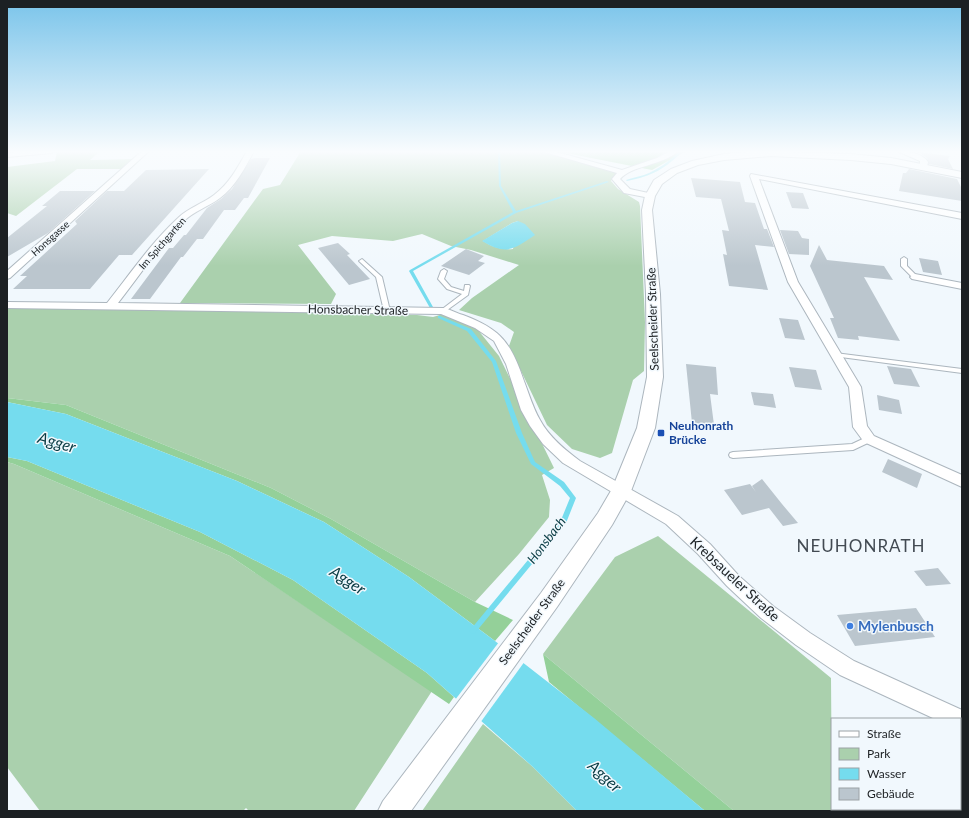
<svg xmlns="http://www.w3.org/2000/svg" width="969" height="818" font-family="Lato,sans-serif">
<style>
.green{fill:#aad0ad;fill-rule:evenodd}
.forest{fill:#94d099}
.water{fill:#75dcee}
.pier{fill:#f1f8fd}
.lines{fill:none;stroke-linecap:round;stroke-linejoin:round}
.stream{fill:#75dcee;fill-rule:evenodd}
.building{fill:#bbc6ce}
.service-casing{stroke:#acb6be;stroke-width:2}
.minor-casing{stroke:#acb6be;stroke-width:2}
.tertiary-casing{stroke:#acb6be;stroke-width:2}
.service{fill:#fff;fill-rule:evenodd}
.minor{fill:#fff;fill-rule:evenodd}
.tertiary{fill:#fff;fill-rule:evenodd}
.transit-dot{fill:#1a4fb4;stroke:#f1f8fd;stroke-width:1.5}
.shop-dot{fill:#3f7fe0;stroke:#f1f8fd;stroke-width:1.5}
.labels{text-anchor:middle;stroke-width:3;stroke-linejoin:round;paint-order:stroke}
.far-street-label{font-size:10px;fill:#1c2023;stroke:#f1f8fd}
.street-label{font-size:12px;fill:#1c2023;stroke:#f1f8fd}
.transit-label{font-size:12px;font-weight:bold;fill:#164399;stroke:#f1f8fd;text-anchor:start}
.water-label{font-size:13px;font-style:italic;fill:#083b43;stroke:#f1f8fd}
.near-street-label{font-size:14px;fill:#1c2023;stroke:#f1f8fd}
.near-shop-label{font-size:14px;font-weight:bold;fill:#366cbe;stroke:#f1f8fd;text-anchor:start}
.near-water-label{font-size:16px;font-style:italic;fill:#083b43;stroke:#f1f8fd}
.near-quarter-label{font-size:17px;letter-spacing:1px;fill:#424a52;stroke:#f1f8fd}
</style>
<rect width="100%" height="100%" fill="#f1f8fd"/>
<path class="green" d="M 62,151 L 100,151 L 90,160 L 91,160 L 134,159 L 122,169 L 77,169 L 16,216 L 7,213 L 7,167 L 55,161 L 57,152 Z
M 301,151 L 540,151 L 617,172 L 611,181 L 618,189 L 639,202 L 640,206 L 645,322 L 644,371 L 633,380 L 612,453 L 600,458 L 572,449 L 547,425 L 509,346 L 514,332 L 501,323 L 459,310 L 472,298 L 519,265 L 471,250 L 451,246 L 422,234 L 393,241 L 332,236 L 298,245 L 336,294 L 331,304 L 180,303 L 263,189 L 280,185 ZM 518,221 L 513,249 C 502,250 492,247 483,241 L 512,223 Z
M 7,307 L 417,315 L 433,317 L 443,314 L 478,330 L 499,356 L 554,468 L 542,475 L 550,500 L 549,517 L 519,554 L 475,602 L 331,519 L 271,488 L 66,405 L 7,398 Z
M 7,462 L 14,464 L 230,556 L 432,691 L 354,811 L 249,811 L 246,808 L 243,811 L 40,811 L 7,767 Z
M 658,536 L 831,678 L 832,809 L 834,809 L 834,811 L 734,811 L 543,654 L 615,557 Z
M 483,724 L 533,767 L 577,811 L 422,811 Z"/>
<path class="forest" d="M 556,151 L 686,151 L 652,170 Z
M 7,398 L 66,405 L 271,488 L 331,519 L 475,602 L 513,620 L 495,641 L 409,577 L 324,522 L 237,481 L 66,414 L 7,402 Z
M 7,457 L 27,461 L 200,532 L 293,580 L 427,673 L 454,697 L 449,704 L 230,556 L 14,464 L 7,462 Z
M 543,654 L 734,811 L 705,811 L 549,682 Z"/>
<path class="water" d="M 518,221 L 525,224 L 535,235 C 514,249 507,256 482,241 L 512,223 Z
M 7,402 L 66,414 L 237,481 L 324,522 L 409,577 L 495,641 L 594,718 L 705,811 L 577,811 L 533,767 L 427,673 L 293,580 L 200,532 L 27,461 L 7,457 Z"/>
<path class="pier" d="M 499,642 L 525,661 L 480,723 L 455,700 Z"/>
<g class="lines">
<path class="stream" d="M 498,151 L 500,151 L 501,186 L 516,211 L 607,181 L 609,182 L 516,213 L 413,271 L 433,307 L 432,308 L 430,308 L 409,271 L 410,270 L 513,212 L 499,186 Z
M 680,151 L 683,151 C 665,169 652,176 627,181 L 626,180 C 631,178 638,177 644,175 C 658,170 669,161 680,151 Z
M 438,316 L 440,316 L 471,329 L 496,361 L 522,433 L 535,462 L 564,482 L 576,498 L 566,523 L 475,633 L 473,634 L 471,633 L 469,631 L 471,629 L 561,520 L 570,498 L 560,486 L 531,464 L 516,433 L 492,362 L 467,331 L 438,318 Z"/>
</g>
<path class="building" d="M 918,152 L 950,156 L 948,159 L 953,169 L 929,164 L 927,158 Z
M 255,158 L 270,158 L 248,198 L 244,198 L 235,210 L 224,210 L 203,239 L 197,239 L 183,257 L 181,257 L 150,299 L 131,299 L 169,248 L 173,248 L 184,235 L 186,235 L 207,208 L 221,199 L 232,189 L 251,159 Z
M 209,169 L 132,255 L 119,255 L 90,289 L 13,289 L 27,276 L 20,276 L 77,224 L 75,221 L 107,191 L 124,191 L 146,170 Z
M 909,169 L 957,179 L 962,189 L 962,201 L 899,191 L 903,173 L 906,173 Z
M 691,178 L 740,182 L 745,202 L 755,203 L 764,229 L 767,229 L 774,247 L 755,245 L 768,290 L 729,286 L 723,254 L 727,255 L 722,230 L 729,231 L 721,199 L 696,197 Z
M 60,191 L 95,191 L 48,233 L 7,257 L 7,238 L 47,206 L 42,206 Z
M 786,192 L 803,193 L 809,209 L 792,208 Z
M 780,230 L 798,231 L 802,238 L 809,239 L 809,255 L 789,254 Z
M 338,243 L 350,254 L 347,255 L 370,279 L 349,285 L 318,248 Z
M 819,245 L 827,260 L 884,266 L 893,280 L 864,277 L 900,341 L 858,336 L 859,340 L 838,338 L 830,318 L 834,318 L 810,266 Z
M 466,249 L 484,256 L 478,261 L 485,263 L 469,275 L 441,266 Z
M 919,258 L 938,261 L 942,275 L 923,272 Z
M 779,318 L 798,320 L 805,340 L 785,338 Z
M 686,364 L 716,367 L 718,395 L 710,394 L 714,425 L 692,423 Z
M 887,366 L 911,369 L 920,387 L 894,384 Z
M 789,367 L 816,370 L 822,390 L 795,387 Z
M 751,392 L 773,394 L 776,408 L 754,405 Z
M 877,395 L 899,400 L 902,414 L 879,410 Z
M 888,459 L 922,474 L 917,488 L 882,472 Z
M 762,479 L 782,504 L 798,523 L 783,526 L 769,508 L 742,515 L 724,490 L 750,484 L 756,492 L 752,486 Z
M 938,568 L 951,584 L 926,586 L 914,571 Z
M 916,608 L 935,637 L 855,646 L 837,615 Z"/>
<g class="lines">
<defs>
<path id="service" d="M 904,257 L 907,259 L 907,266 L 917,276 L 917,278 L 913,278 L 901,266 L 901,259 Z
M 362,259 L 382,277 L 390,311 L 389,312 L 387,313 L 384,311 L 376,277 L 360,262 L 359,261 Z
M 444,269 L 447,271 L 444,279 L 451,287 L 464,291 L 465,285 L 469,285 L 470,286 L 468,295 L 443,313 L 440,311 L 441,310 L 462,294 L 447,289 L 439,280 L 438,279 L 441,271 Z
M 835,353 L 962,369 L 962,373 L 833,356 L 832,355 Z
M 869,436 L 872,437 L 873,439 L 872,441 L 853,450 L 733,458 L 730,457 L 729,455 L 730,453 L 733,452 L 852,444 Z"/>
<path id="minor" d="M 25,151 L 55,151 L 52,153 L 7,157 L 7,153 Z
M 142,151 L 149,151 L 10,278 L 7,279 L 7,271 Z
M 247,151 L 254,151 C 245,168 235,187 220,198 C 208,207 194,211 184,221 C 159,246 139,276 118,303 L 443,308 C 450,309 456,313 463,315 C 501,329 511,343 524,381 C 529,394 533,408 540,420 C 549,437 565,450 580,461 L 678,516 L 710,544 L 739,576 L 773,606 L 810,633 L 854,661 L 962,710 L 962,728 L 960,728 L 960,719 L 935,719 L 840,675 L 796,645 L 761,618 L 727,586 L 698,554 L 666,524 L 563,463 L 543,444 L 530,426 L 521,410 L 506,364 L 494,341 L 475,328 L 441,314 L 7,308 L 7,302 L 107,303 C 130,274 151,243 178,218 C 188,208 202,204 214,195 C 229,184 238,167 247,151 Z
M 541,151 L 553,151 L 622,170 L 657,158 L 670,151 L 678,151 C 662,166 632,165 620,179 L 630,189 L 653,194 L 653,198 L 650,198 L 624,193 L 612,179 L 617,173 Z
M 897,151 C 906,151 923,153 928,162 L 927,167 L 923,169 L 920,169 L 920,161 Z
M 751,174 L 962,213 L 962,219 L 759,179 L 798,282 L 861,387 L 867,426 L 874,436 L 962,475 L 962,487 L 864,442 L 853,427 L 849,387 L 788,282 L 750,176 Z
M 915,274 L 962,283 L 962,289 L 912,279 L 910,277 Z"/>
<path id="tertiary" d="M 758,151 L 851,154 L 891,158 L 962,172 L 962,178 L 891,164 L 851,160 L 771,156 L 724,160 L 698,165 L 677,173 L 662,184 L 655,196 L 652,210 L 660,294 L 663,377 L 655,428 L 631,491 L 612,525 L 557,607 L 411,811 L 378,811 L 383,801 L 541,593 L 598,513 L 612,489 L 637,428 L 647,377 L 646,294 L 642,210 L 645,196 L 654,180 L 671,169 L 692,161 L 724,154 Z"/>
</defs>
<use href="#service" class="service-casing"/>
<use href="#minor" class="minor-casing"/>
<use href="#tertiary" class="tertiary-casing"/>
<use href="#service" class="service"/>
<use href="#minor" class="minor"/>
<use href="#tertiary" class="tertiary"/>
</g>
<linearGradient id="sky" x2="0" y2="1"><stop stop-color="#7ac4ea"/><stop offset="0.57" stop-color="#f9fcfe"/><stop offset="1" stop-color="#f9fcfe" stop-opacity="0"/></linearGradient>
<rect width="969" height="266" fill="url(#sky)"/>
<rect class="transit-dot" x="657" y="429" width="8" height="8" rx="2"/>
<circle class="shop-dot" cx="850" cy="626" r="4"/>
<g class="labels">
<g class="far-street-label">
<text transform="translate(50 238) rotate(-42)" y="4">Honsgasse</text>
<text transform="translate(162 243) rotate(-49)" y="4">Im Spichgarten</text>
</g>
<g class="street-label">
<text transform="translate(358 310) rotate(1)" y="4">Honsbacher Straße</text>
<text transform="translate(653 319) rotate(-92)" y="4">Seelscheider Straße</text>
<text transform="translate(532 622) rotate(-54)" y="4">Seelscheider Straße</text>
</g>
<g class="transit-label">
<text x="669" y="430">Neuhonrath<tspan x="669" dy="14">Brücke</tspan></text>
</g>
<g class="water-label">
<text transform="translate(546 540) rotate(-53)" y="5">Honsbach</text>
</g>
<g class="near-street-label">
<text transform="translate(735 579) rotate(43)" y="5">Krebsaueler Straße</text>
</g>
<g class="near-shop-label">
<text x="858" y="631">Mylenbusch</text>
</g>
<g class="near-water-label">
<text transform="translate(57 442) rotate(16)" y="6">Agger</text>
<text transform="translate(348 580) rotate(33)" y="6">Agger</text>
<text transform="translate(605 776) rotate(42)" y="6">Agger</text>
</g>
<g class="near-quarter-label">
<text x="861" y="552">NEUHONRATH</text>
</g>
</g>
<rect width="969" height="818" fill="none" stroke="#1c2023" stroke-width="16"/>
<rect x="831" y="718" width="130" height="92" fill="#f1f8fd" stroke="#9ca2a6"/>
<rect x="839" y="731" width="20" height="6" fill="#ffffff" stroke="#9ca2a6"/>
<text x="867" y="738" font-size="12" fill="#1c2023">Straße</text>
<rect x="839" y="748" width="20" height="12" fill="#aad0ad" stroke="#9ca2a6"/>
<text x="867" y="758" font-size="12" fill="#1c2023">Park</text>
<rect x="839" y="768" width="20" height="12" fill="#75dcee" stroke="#9ca2a6"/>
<text x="867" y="778" font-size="12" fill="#1c2023">Wasser</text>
<rect x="839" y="788" width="20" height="12" fill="#bbc6ce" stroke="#9ca2a6"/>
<text x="867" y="798" font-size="12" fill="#1c2023">Gebäude</text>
</svg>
